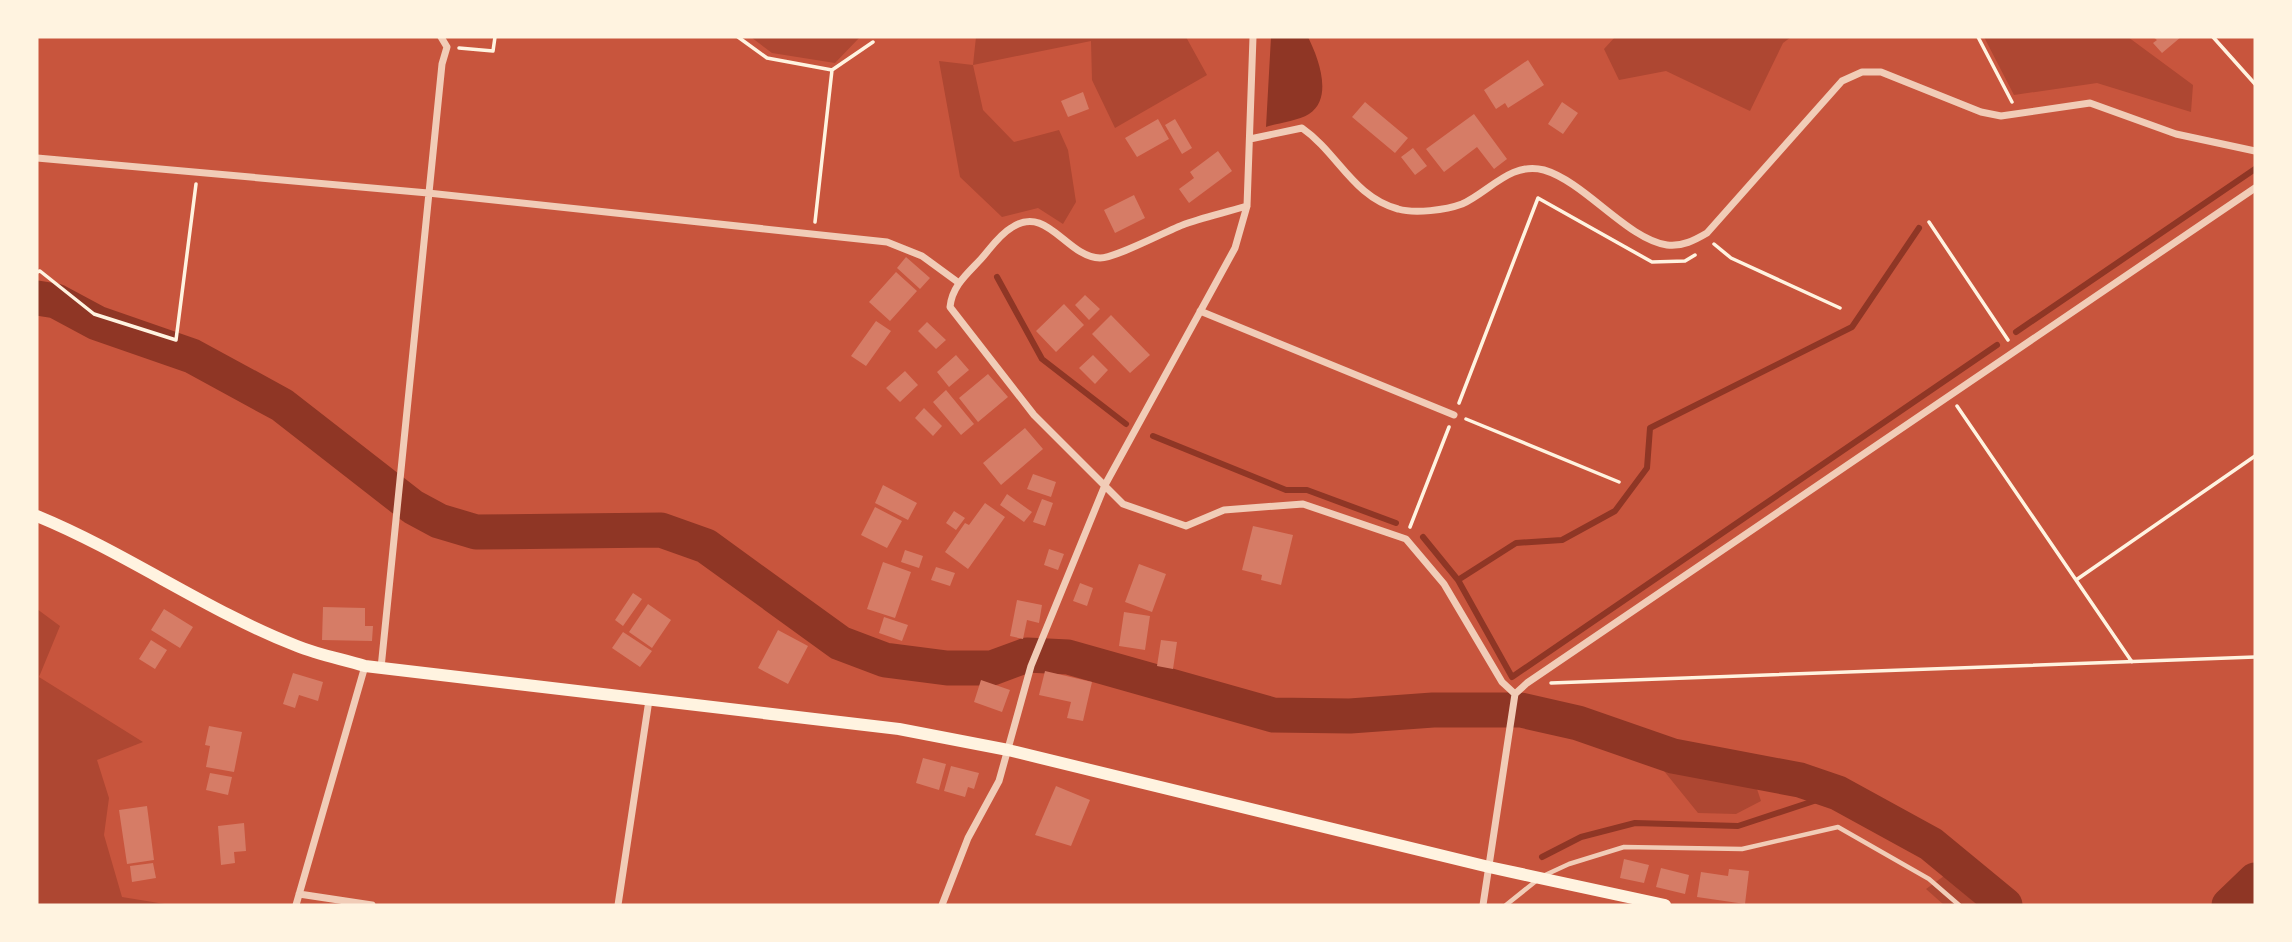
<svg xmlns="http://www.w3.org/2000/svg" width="2292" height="942" font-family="'Varela Round',sans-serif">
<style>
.green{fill:#ae4732}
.water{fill:#8f3625}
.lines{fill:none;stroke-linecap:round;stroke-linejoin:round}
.stream{stroke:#8f3625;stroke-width:6}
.river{stroke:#8f3625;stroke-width:35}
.building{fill:#d67c66}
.path{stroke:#fff3e0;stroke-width:3.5}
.service{stroke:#f1ccb7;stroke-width:4.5}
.minor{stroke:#f1ccb7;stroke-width:7}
.secondary{stroke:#fff3e0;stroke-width:12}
</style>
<rect width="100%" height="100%" fill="#c8553d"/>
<path class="green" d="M 751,37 L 860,37 L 835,63 L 772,53 Z
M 976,37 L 1186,37 L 1207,75 L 1115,128 L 1092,80 L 1091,41 L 973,65 L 983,110 L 1014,142 L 1059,130 L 1068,150 L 1076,202 L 1063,224 L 1038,208 L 1002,217 L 960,177 L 939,61 L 973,65 Z
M 1615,37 L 1791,37 L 1783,43 L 1750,111 L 1666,71 L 1619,80 L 1604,49 Z
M 1984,37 L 2128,37 L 2193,85 L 2191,112 L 2097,83 L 2014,95 Z
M 37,609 L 60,626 L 39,677 L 143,742 L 97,760 L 109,798 L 104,835 L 122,897 L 171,905 L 37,905 Z
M 1664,771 L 1757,789 L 1761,801 L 1736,814 L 1698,813 Z
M 1944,876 L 1978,905 L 1944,905 L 1926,889 Z"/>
<path class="water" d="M 1271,37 L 1308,37 C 1318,57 1334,98 1309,114 C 1298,121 1278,123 1266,127 Z"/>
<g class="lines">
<path class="stream" d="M 997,277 L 1042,359 L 1126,424
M 2016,332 L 2255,169
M 1153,436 L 1286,490 L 1307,490 L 1396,523
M 1423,537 L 1458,580 L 1512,677 L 1997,345
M 1458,580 L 1516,543 L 1562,540 L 1615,511 L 1647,468 L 1650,428 L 1852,327 L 1919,228
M 1542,857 L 1581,837 L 1635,823 L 1738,826 L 1838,793"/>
<path class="river" d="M 37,298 L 56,301 L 97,323 L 192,356 L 282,405 L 413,507 L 439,521 L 476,532 L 661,530 L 706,546 L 840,643 L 885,660 L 947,668 L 992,668 L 1027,655 L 1068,657 L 1273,715 L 1350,716 L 1433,710 L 1521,710 L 1578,723 L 1673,756 L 1800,780 L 1838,793 L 1931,844 L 2005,905
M 2229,905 L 2255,880"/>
</g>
<path class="building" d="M 2153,37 L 2181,37 L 2162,53 L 2153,43 L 2157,40 Z
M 1528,60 L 1544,85 L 1508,108 L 1505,103 L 1496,109 L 1484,90 Z
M 1083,92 L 1089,109 L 1068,117 L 1061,101 Z
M 1365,102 L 1408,138 L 1395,153 L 1352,117 Z
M 1562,102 L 1578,113 L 1563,134 L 1548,124 Z
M 1474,114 L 1507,159 L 1494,169 L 1477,147 L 1444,172 L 1426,149 Z
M 1158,119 L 1169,139 L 1137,157 L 1125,138 Z
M 1175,119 L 1192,148 L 1182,154 L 1165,125 Z
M 1413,148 L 1427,166 L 1415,175 L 1401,157 Z
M 1218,151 L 1232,171 L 1189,203 L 1179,189 L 1194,178 L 1190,172 Z
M 1134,195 L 1145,218 L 1115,233 L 1104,210 Z
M 906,257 L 930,278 L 920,289 L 897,268 Z
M 896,272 L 917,291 L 890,321 L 869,302 Z
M 1085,295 L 1100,309 L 1089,320 L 1075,305 Z
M 1064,304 L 1084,325 L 1056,352 L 1036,331 Z
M 1111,315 L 1150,355 L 1130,373 L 1092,334 Z
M 876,321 L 891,331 L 866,366 L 851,356 Z
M 927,322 L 946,340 L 936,349 L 918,331 Z
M 956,355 L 969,370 L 949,387 L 937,372 Z
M 1093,355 L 1108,370 L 1095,384 L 1079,368 Z
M 905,371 L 918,385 L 900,402 L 886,388 Z
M 988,374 L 1008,397 L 978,422 L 959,398 Z
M 946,390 L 974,424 L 961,435 L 933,402 Z
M 924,408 L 942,426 L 933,436 L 915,418 Z
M 1025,428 L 1043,449 L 1001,485 L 983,463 Z
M 1033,474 L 1056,482 L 1051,497 L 1027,489 Z
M 883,485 L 917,503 L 908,520 L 875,503 Z
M 1007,494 L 1032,512 L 1024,522 L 1000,505 Z
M 1042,499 L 1053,503 L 1045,526 L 1033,522 Z
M 985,503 L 1005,517 L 968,569 L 945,552 L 965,523 L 969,525 Z
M 875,507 L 902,521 L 887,548 L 861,535 Z
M 954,511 L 965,518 L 956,530 L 946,523 Z
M 1253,526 L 1293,535 L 1281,585 L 1261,580 L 1262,575 L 1242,570 Z
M 1049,549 L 1064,554 L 1058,570 L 1044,565 Z
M 905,550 L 923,556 L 919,568 L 901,562 Z
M 883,562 L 911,572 L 895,618 L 867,609 Z
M 1139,564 L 1166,574 L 1152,612 L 1125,602 Z
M 936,567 L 955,573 L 950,586 L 931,580 Z
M 1080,583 L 1093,588 L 1087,606 L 1073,601 Z
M 633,593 L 642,599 L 623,626 L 615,620 Z
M 1017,600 L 1042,605 L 1039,623 L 1027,620 L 1023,639 L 1010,636 Z
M 648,604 L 671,620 L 652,648 L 629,632 Z
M 323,607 L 365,608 L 365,626 L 373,626 L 372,641 L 322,640 Z
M 164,609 L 193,627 L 180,648 L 151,630 Z
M 1124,612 L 1150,616 L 1145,650 L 1119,646 Z
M 884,617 L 908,625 L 902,641 L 879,633 Z
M 778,630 L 808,646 L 788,684 L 758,668 Z
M 623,632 L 652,651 L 640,667 L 612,648 Z
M 151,640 L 167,650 L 155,669 L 139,659 Z
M 1161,640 L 1177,642 L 1173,669 L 1157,666 Z
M 1045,671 L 1092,682 L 1083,721 L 1067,718 L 1071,702 L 1039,695 Z
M 293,673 L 323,682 L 318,701 L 299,695 L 295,708 L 283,704 Z
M 981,680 L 1010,690 L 1002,712 L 974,702 Z
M 209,726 L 242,732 L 234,772 L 206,767 L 210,746 L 205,745 Z
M 923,758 L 946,764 L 939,790 L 916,783 Z
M 951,766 L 979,773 L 974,789 L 968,787 L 965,797 L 944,791 Z
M 210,773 L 232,777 L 228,795 L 206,790 Z
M 1056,786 L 1090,800 L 1071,846 L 1035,835 Z
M 147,806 L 154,860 L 127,864 L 119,810 Z
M 244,823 L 246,851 L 234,852 L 235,863 L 221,865 L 218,826 Z
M 1624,859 L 1649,865 L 1644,883 L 1620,878 Z
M 153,863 L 156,878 L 132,882 L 130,866 Z
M 1661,868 L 1689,875 L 1685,894 L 1656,887 Z
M 1729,869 L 1749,871 L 1745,904 L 1697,897 L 1701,872 L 1728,876 Z"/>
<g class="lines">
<path class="path" d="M 738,37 L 767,58 L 832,70 L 873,42
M 1978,37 L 2012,102
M 2213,37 L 2255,84
M 459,48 L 493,51 L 495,37
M 815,222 L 832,70
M 1929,222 L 2008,340
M 1714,244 L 1731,258 L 1840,308
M 37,272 L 40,271 L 94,314 L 176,340 L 196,184
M 1459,403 L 1538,198 L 1652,262 L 1685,261 L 1695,255
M 1957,406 L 2132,662
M 1466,419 L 1619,482
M 1410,527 L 1449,427
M 2076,580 L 2255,456
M 1551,683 L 2255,657"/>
<path class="service" d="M 1543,876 L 1569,864 L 1624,847 L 1742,849 L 1838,827 L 1929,879 L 1959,905
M 1506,905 L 1536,881"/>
<path class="minor" d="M 1250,139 L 1302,128 C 1338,153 1353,197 1398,209 C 1415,214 1446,210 1462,204 C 1489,192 1511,161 1544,170 C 1585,182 1627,239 1667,245 C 1682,247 1695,240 1707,233 L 1842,81 L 1862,72 L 1881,72 L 1981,112 L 2001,116 L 2090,103 L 2176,134 L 2255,151
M 37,158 L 428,193 L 887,242 L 922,256 L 959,283
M 1247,206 C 1226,212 1205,217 1185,224 C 1166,231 1116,258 1100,258 C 1066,257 1047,203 1011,228 C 999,235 990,249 981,259 C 967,274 952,286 950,307 L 1034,415 L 1123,504 L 1186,526 L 1224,510 L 1303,504 L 1406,539 L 1444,584 L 1502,682 L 1515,694
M 1200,311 L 1454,415
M 381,668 L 442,64 L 447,47 L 441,37
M 299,894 L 372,905
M 296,905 L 365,666
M 618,905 L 649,700
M 942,905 L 968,838 L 999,781 L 1031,666 L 1105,485 L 1235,248 L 1247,206 L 1253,37
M 1483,905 L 1515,694 L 1527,683 L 2255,188"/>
<path class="secondary" d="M 37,516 C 127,553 207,611 297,646 C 319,655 342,659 365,666 L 899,729 L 1008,750 L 1489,867 L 1665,905"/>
</g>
<rect width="2292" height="942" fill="none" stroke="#fff3e0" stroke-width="77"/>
</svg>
